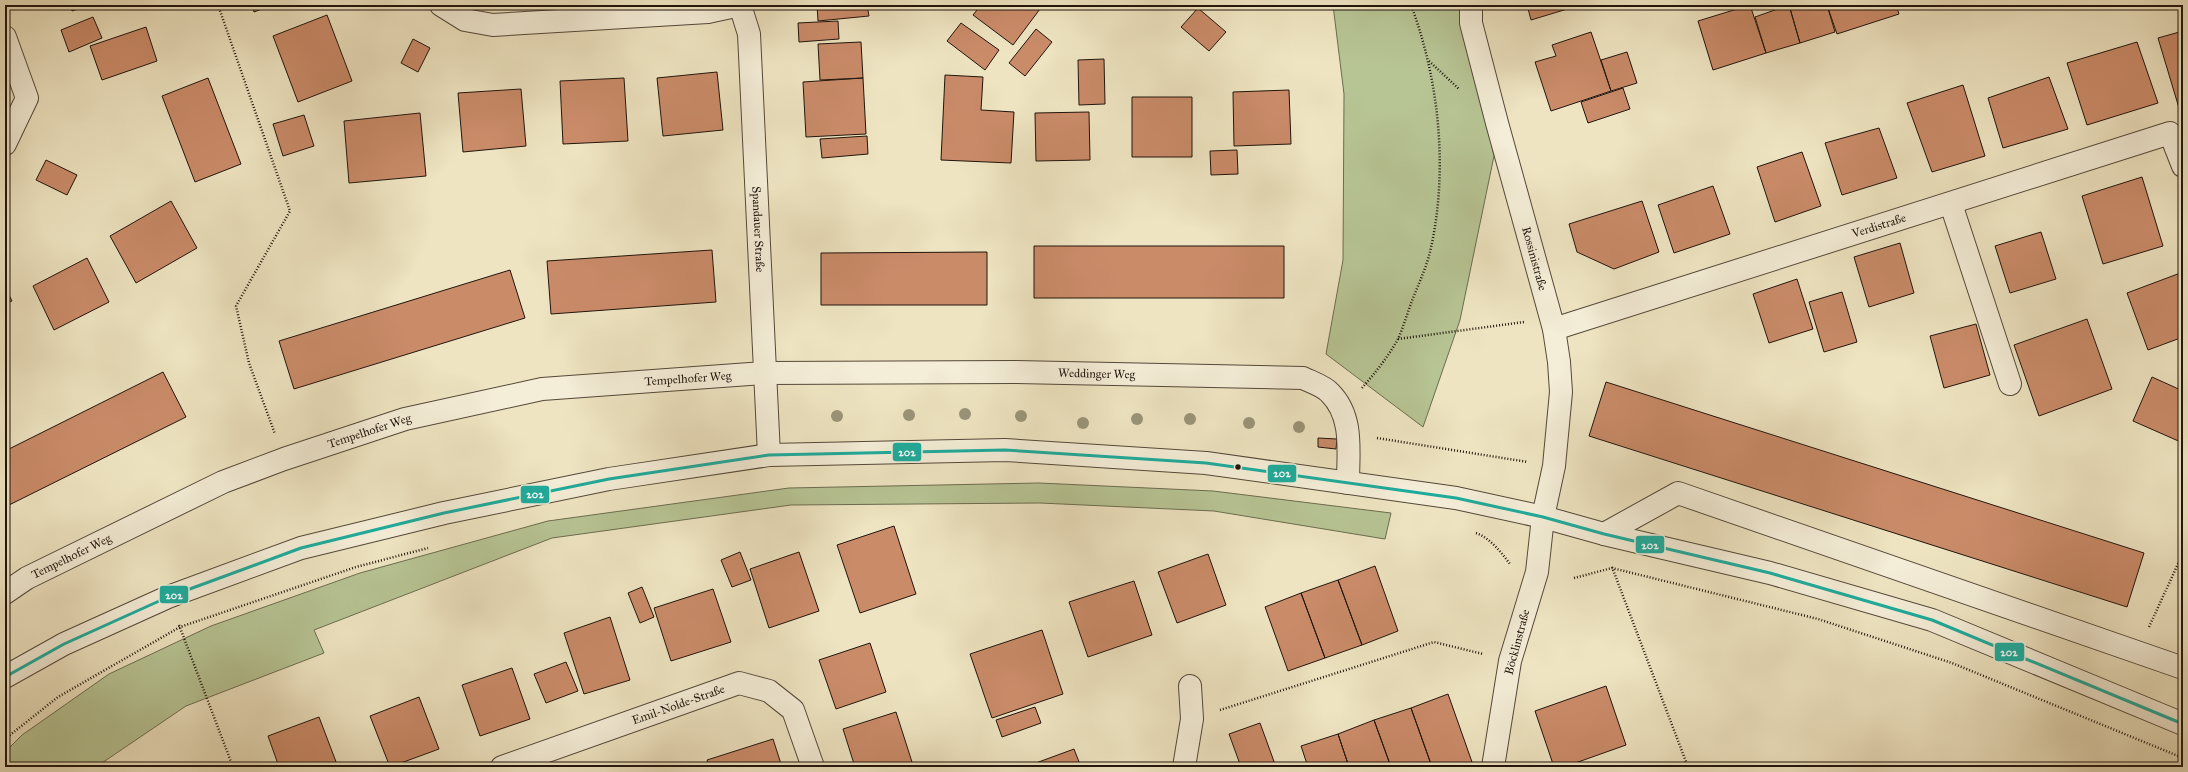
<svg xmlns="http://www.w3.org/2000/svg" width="2188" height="772" font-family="'IM FELL Great Primer',serif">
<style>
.green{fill:#b7c494;stroke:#6c6c50}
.building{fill:#ca8b69;stroke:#20140c}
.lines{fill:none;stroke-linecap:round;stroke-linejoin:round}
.minor-casing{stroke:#544839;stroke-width:24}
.path{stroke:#20140c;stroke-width:2.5;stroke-dasharray:1 2;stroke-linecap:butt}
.minor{stroke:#f4edd7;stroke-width:22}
.bus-1-casing{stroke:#f4edd7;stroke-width:6}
.bus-1{stroke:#1fab9c;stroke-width:3}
.tree{fill:#9a9478}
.bus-dot{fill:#20140c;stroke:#f4edd7;stroke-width:1.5}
.labels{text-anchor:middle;stroke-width:4;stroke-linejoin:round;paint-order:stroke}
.street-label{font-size:12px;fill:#20140c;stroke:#f4edd7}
.line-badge{stroke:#f4edd7;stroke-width:1.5}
.badge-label{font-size:11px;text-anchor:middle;font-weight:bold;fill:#fff}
</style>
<rect width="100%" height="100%" fill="#eee4c1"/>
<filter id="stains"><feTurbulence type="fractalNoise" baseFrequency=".005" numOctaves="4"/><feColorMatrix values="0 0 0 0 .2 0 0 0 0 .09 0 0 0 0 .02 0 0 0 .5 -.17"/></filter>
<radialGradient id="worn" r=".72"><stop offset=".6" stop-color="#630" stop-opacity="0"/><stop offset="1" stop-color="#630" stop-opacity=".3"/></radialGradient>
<path class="green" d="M 1333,5 L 1464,5 L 1494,156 L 1460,320 L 1423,427 L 1326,354 L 1343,260 L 1344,94 Z
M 1039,483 L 1213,491 L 1391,513 L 1385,539 L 1214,511 L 1040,503 L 791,505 L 552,538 L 314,630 L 324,653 L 186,706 L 96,767 L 5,767 L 5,752 L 22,735 L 109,674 L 211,626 L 360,573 L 548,521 L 789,488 Z"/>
<path class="building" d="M 70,5 L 89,5 L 72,11 Z
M 252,5 L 272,5 L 254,12 Z
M 817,5 L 867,5 L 869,16 L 818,21 Z
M 981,5 L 1043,5 L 1013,45 L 973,15 Z
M 1527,5 L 1574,5 L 1574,7 L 1531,20 Z
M 1750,5 L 1766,53 L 1713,70 L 1698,21 Z
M 1789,5 L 1827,5 L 1835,32 L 1800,43 Z
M 1789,5 L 1800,43 L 1766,53 L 1755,17 Z
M 1827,5 L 1896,5 L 1899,14 L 1837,34 Z
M 1198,8 L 1226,32 L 1209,51 L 1181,27 Z
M 327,15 L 352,81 L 298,102 L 273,36 Z
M 93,17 L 102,38 L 69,52 L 61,30 Z
M 838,21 L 839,39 L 799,42 L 798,23 Z
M 961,23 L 999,50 L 985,70 L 947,41 Z
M 146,27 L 157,61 L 102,80 L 90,46 Z
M 1036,29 L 1052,42 L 1025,76 L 1009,63 Z
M 2183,31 L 2183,107 L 2179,108 L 2158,38 Z
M 1591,32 L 1611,91 L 1551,111 L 1535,62 L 1556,56 L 1552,45 Z
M 413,39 L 430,48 L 418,72 L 401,63 Z
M 861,42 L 863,78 L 820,80 L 818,44 Z
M 2137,42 L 2158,103 L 2087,125 L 2067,63 Z
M 1627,52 L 1637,83 L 1611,91 L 1601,60 Z
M 1104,59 L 1105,104 L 1079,105 L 1078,60 Z
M 717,72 L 723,130 L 663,136 L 657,78 Z
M 945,75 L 983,77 L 981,110 L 1014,112 L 1011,163 L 941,160 Z
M 2049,77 L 2068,129 L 2003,148 L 1988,98 Z
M 208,78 L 241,164 L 195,182 L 162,96 Z
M 624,78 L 628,141 L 563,144 L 560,81 Z
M 863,78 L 866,134 L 806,137 L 803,82 Z
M 1963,85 L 1985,156 L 1932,172 L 1907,103 Z
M 1623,88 L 1630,109 L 1588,123 L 1581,102 Z
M 521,89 L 526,146 L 463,152 L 458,93 Z
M 1289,90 L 1291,144 L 1234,146 L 1233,92 Z
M 1132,97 L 1192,97 L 1192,157 L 1132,157 Z
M 1089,112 L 1090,160 L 1036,161 L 1035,113 Z
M 420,113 L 426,176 L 349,183 L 344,121 Z
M 304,115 L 314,146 L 283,156 L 273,124 Z
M 1879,128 L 1897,178 L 1842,195 L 1825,143 Z
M 867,136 L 868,154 L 822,158 L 820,139 Z
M 1237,150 L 1238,174 L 1211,175 L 1210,151 Z
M 1802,152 L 1821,206 L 1775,222 L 1757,167 Z
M 46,160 L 77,175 L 67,195 L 36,180 Z
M 2142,177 L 2163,246 L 2103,264 L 2082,196 Z
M 1713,186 L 1730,234 L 1674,253 L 1658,205 Z
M 171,201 L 197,248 L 136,283 L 110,236 Z
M 1642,201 L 1659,252 L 1614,269 L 1577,252 L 1569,224 Z
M 2041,232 L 2056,279 L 2010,293 L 1995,246 Z
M 1900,243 L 1914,293 L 1869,307 L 1854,257 Z
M 1034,246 L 1284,246 L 1284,298 L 1034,298 Z
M 712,250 L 716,302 L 551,314 L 547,261 Z
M 987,252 L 987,305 L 821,305 L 821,253 Z
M 87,258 L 109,302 L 54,330 L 33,286 Z
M 510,270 L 525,318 L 294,389 L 279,341 Z
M 2183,272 L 2183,337 L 2148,350 L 2127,293 Z
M 1797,279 L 1813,329 L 1769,343 L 1753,294 Z
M 5,287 L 12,301 L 5,304 Z
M 1842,292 L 1857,342 L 1824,352 L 1809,302 Z
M 2087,319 L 2112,389 L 2039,416 L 2014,345 Z
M 1976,324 L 1990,375 L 1944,388 L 1930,336 Z
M 163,372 L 186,417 L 5,507 L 5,451 Z
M 2152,377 L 2183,391 L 2183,443 L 2133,421 Z
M 1606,382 L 2144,553 L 2127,607 L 1589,436 Z
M 1318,438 L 1337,439 L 1336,449 L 1318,447 Z
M 894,526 L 916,594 L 860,613 L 837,545 Z
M 740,552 L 751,580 L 732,587 L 721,560 Z
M 799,552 L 819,611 L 769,628 L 750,569 Z
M 1208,554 L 1226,605 L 1177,623 L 1158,572 Z
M 1375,566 L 1398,631 L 1362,645 L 1338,580 Z
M 1338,580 L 1362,645 L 1325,658 L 1301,593 Z
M 1134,581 L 1152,635 L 1088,657 L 1069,602 Z
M 642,587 L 654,617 L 640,623 L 628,593 Z
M 713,589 L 731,642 L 671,661 L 654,608 Z
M 1301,593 L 1325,658 L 1288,671 L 1265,607 Z
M 610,617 L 630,680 L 584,694 L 564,633 Z
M 1042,630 L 1063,694 L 992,718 L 970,654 Z
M 870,643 L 886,692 L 836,709 L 819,660 Z
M 566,662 L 578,691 L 546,703 L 534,674 Z
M 512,668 L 530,719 L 480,736 L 462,685 Z
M 1606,686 L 1626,745 L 1564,767 L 1554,767 L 1535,711 Z
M 1448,694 L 1472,762 L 1457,767 L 1432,767 L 1411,708 Z
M 419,697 L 439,749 L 390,767 L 370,716 Z
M 1035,707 L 1041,723 L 1002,737 L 996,720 Z
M 1411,708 L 1432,767 L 1391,767 L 1374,720 Z
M 896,712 L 912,762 L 897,767 L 855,767 L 843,729 Z
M 319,717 L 338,767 L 279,767 L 268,736 Z
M 1374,720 L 1391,767 L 1349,767 L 1338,734 Z
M 1260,723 L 1276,767 L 1241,767 L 1229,734 Z
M 1338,734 L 1349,767 L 1308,767 L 1301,746 Z
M 773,739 L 782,767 L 710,767 L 707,760 Z
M 1074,749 L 1081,767 L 1025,767 Z"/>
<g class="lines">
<defs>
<g id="minor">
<path d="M 441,5 L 465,20 L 493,25 L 708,12 L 740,5"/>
<path id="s1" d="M 740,5 L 749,34 L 769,455"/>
<path id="s2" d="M 1471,5 L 1471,23 L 1497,123 L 1554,329 L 1559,362 L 1561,392 L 1554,466 L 1543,517 L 1537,572 L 1510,661 L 1493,767"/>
<path d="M 5,37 L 27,98 L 5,144"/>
<path d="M 1951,204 L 2010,384"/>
<path id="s3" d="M 1554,329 L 2170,133 L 2183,166"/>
<path d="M 1604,534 L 1678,493 L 2183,668"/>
<path id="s4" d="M 5,593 L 27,578 L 223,482 L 284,459 L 405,419 L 542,389 L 764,373 L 1016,372 L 1303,378 C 1311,382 1324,386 1330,393 C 1354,417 1348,452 1348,483"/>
<path d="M 5,677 L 64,644 L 168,597 L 301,548 L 444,513 L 609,479 L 769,455 L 1005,450 L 1206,463 L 1456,498 L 1543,517 L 1604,534 L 1770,573 L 1932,620 L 2183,724"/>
<path id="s5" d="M 502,767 L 739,683 L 769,691 L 793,710 L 813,767"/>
<path d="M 1184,767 L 1192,719 L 1190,686"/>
</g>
</defs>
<use href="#minor" class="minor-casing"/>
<path class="path" d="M 218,5 L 290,211 L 236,306 L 249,363 L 275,434
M 1429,61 L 1459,89
M 1398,339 L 1524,322
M 1362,388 C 1375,373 1388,357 1398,339 C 1404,326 1408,310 1414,296 C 1419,283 1425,270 1429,256 C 1449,176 1440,82 1411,5
M 1377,438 L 1528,462
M 1476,533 C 1490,538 1501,552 1510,564
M 1612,567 L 1688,767
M 1574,578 L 1612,568 L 1818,619 L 1952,663 L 2183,758
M 179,625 L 233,767
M 2149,627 L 2183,553
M 1220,710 L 1434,642 L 1483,654
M 5,739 L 58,697 L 180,627 L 356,567 L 428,548"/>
<use href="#minor" class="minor"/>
<defs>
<path id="bus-1" d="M 5,677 L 64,644 L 168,597 L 301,548 L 444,513 L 609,479 L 769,455 L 1005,450 L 1206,463 L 1456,498 L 1543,517 L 1604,534 L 1770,573 L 1932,620 L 2183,724"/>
</defs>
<use href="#bus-1" class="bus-1-casing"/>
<use href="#bus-1" class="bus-1"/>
</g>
<g class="tree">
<circle cx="965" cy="414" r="6"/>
<circle cx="909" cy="415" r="6"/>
<circle cx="837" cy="416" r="6"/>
<circle cx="1021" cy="416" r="6"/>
<circle cx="1137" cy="419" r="6"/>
<circle cx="1190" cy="419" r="6"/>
<circle cx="1083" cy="423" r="6"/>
<circle cx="1249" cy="423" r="6"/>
<circle cx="1299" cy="427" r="6"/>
</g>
<circle class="bus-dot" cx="1238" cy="467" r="3.5"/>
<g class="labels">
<g class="street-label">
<text dy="4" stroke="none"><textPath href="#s3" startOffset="341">Verdistraße</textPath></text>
<text dy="4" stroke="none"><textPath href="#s1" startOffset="226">Spandauer Straße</textPath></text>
<text dy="4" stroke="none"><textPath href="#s2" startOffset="262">Rossinistraße</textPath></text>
<text dy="4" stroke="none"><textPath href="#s4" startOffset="1133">Weddinger Weg</textPath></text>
<text dy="4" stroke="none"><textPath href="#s4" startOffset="724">Tempelhofer Weg</textPath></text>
<text dy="4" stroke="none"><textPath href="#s4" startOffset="400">Tempelhofer Weg</textPath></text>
<text dy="4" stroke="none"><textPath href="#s4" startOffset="76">Tempelhofer Weg</textPath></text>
<text transform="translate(1517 642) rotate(-75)" y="4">Böcklinstraße</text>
<text dy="4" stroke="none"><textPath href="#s5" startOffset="187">Emil-Nolde-Straße</textPath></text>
</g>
</g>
<g class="line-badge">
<rect x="892" y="442" width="30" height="20" rx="4" fill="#1fab9c"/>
<rect x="1267" y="464" width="30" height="19" rx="4" fill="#1fab9c"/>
<rect x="520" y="485" width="30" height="19" rx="4" fill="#1fab9c"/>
<rect x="1635" y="535" width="30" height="19" rx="4" fill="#1fab9c"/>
<rect x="159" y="585" width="30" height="19" rx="4" fill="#1fab9c"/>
<rect x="1994" y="642" width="31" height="20" rx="4" fill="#1fab9c"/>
</g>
<g class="badge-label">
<text x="907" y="456">202</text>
<text x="1282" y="477">202</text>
<text x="535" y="498">202</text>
<text x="1650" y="549">202</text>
<text x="174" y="599">202</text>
<text x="2009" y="656">202</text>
</g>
<rect width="2188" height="772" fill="none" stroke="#eee4c1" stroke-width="20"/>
<rect x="6" y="6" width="2176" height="760" fill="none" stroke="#20140c" stroke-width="2"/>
<rect x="10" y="10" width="2168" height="752" fill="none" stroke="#20140c"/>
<rect width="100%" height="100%" filter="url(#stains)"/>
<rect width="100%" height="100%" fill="url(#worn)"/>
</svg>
